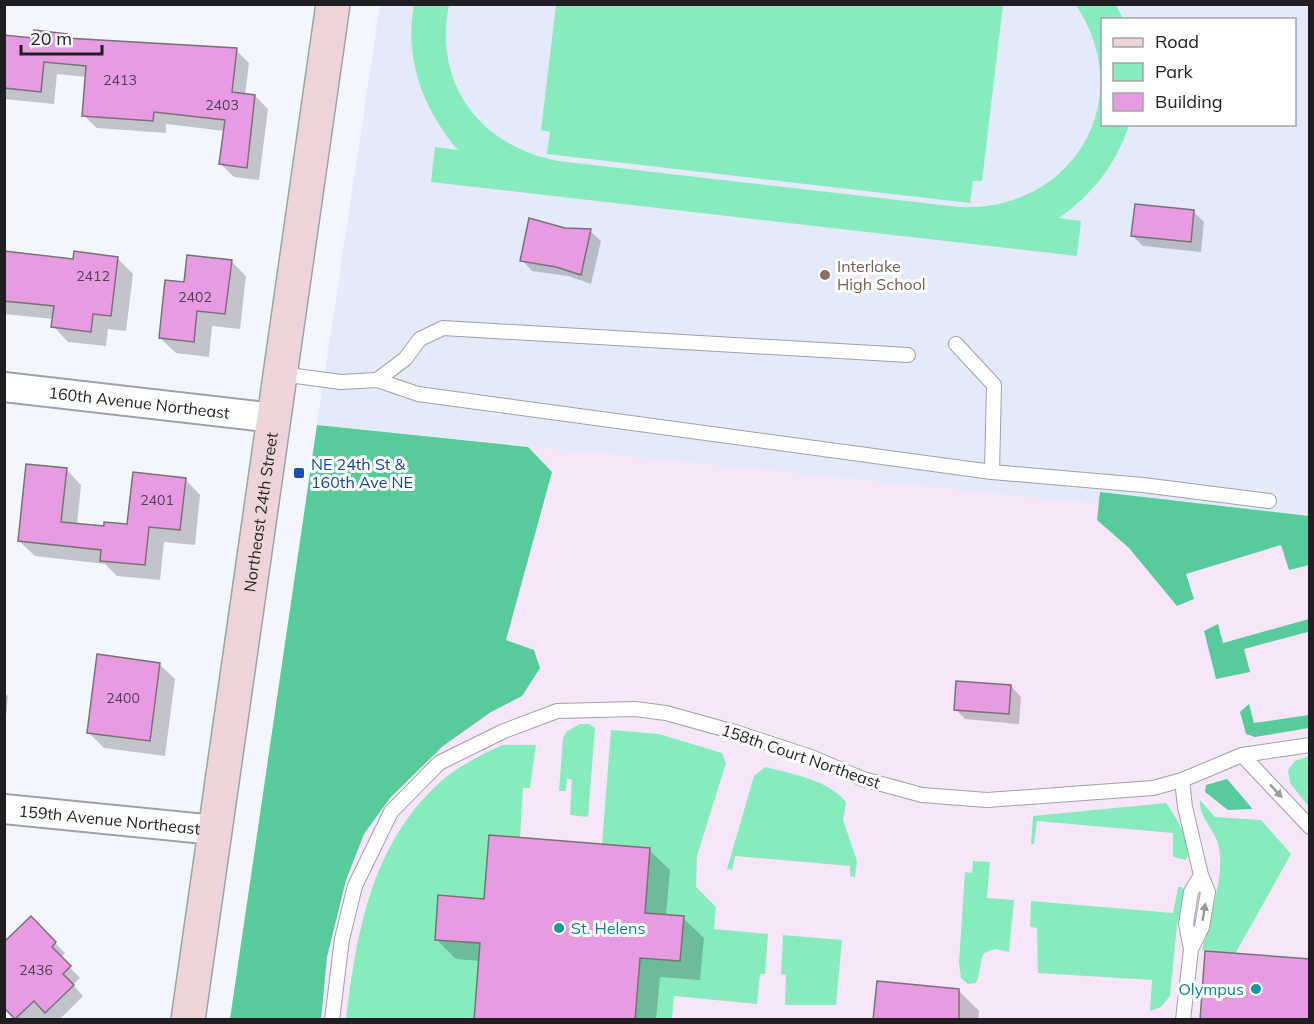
<svg xmlns="http://www.w3.org/2000/svg" width="1314" height="1024" font-family="Mulish,sans-serif">
<style>
.commercial{fill:#f7e6f9}
.built{fill:#e5eafb;fill-rule:evenodd}
.green{fill:#88ebbd}
.forest{fill:#57cb9a}
.shadow{fill:#0003}
.building{fill:#e79be2;stroke:#797178;stroke-width:1.5}
.lines{fill:none;stroke-linecap:round;stroke-linejoin:round}
.lane-casing{stroke:#9fa1ab;stroke-width:16}
.street-casing{stroke:#9fa1ab;stroke-width:32}
.secondary-casing{stroke:#9fa1ab;stroke-width:36}
.lane{stroke:#fff;stroke-width:14}
.street{stroke:#fff;stroke-width:28}
.secondary{stroke:#edd4d8;stroke-width:33}
.oneway{fill:#9a9a9c}
.education-dot{fill:#8d6e63;stroke:#fff;stroke-width:2}
.transit-dot{fill:#1a4fb4;stroke:#fff;stroke-width:2}
.culture-dot{fill:#0f9aa8;stroke:#fff;stroke-width:2}
.labels{text-anchor:middle;stroke-width:6;stroke-linejoin:round;paint-order:stroke}
.number-label{font-size:14px;fill:#513e53}
.education-label{font-size:16px;fill:#785e54;stroke:#fff;text-anchor:start}
.street-label{font-size:16px;fill:#1f1f23;stroke:#fff}
.transit-label{font-size:16px;fill:#164399;stroke:#fff;text-anchor:start}
.culture-label{font-size:16px;fill:#0d838f;stroke:#fff;text-anchor:start}
</style>
<rect width="100%" height="100%" fill="#f4f6fe"/>
<path class="commercial" d="M 317,425 L 1309,525 L 1309,1019 L 230,1020 Z"/>
<path class="built" d="M 380,5 L 1309,5 L 1309,525 L 317,425 ZM 1102,20 L 1294,20 L 1294,124 L 1102,124 Z"/>
<path class="green" d="M 414,5 L 449,5 C 433,84 480,146 558,161 L 959,207 C 1073,212 1139,100 1076,5 L 1116,5 L 1123,19 L 1102,20 L 1102,124 L 1129,125 C 1116,164 1094,193 1059,218 L 1081,221 L 1077,256 L 431,182 L 435,147 L 458,150 C 423,109 404,59 414,5 Z
M 556,5 L 1003,5 L 982,181 L 973,181 L 970,203 L 547,154 L 550,132 L 541,130 Z
M 580,724 L 589,724 L 595,728 L 588,817 L 570,815 L 572,780 L 567,778 L 566,791 L 559,791 L 563,738 L 567,731 Z
M 611,730 L 659,734 L 722,753 L 726,763 L 697,856 L 696,887 L 716,907 L 714,929 L 768,934 L 765,974 L 760,974 L 757,1004 L 674,996 L 672,1019 L 635,1019 L 640,958 L 680,961 L 684,916 L 645,913 L 650,848 L 602,844 Z
M 502,745 L 536,745 L 530,788 L 523,788 L 520,838 L 489,835 L 484,899 L 438,895 L 435,939 L 480,943 L 474,1019 L 346,1020 C 356,935 371,847 436,786 C 454,768 479,756 502,745 Z
M 1309,756 L 1310,756 L 1309,807 L 1290,783 L 1288,770 L 1295,761 Z
M 765,767 C 792,774 829,780 846,802 L 843,820 L 857,861 L 855,877 L 850,876 L 850,866 L 735,856 L 732,870 L 727,869 L 754,776 Z
M 1200,800 L 1215,817 L 1261,820 L 1291,854 L 1235,954 L 1202,950 C 1208,917 1225,881 1219,847 C 1216,831 1198,816 1200,800 Z
M 1166,803 C 1176,816 1193,845 1186,860 L 1173,857 L 1173,833 L 1037,821 L 1034,844 L 1031,844 L 1033,816 Z
M 973,861 L 990,862 L 987,898 L 1014,900 L 1009,952 L 995,949 L 984,953 C 979,963 981,973 976,983 L 968,984 L 961,978 L 959,963 L 965,872 L 972,873 Z
M 1178,887 L 1182,887 L 1184,891 L 1177,925 L 1170,996 L 1161,1007 L 1150,1011 L 1152,980 L 1038,973 L 1037,928 L 1030,927 L 1031,901 L 1173,913 Z
M 783,935 L 842,940 L 836,1005 L 785,1005 L 786,975 L 781,974 Z"/>
<path class="forest" d="M 317,425 L 528,447 L 552,472 L 506,640 L 534,650 L 540,668 L 522,696 L 491,712 L 443,746 L 390,798 L 364,834 L 346,880 L 327,957 L 321,1019 L 230,1019 Z
M 1100,492 L 1309,516 L 1309,565 L 1289,570 L 1281,545 L 1186,574 L 1194,599 L 1177,606 L 1129,548 L 1097,520 Z
M 1309,619 L 1309,638 L 1308,632 L 1244,649 L 1250,672 L 1216,679 L 1204,631 L 1218,624 L 1223,643 Z
M 1249,704 L 1254,723 L 1309,715 L 1309,728 L 1255,737 L 1246,734 L 1240,712 Z
M 1227,779 L 1251,807 L 1253,809 L 1228,810 L 1205,792 L 1206,785 Z"/>
<path class="shadow" d="M 66,35 L 71,40 L 236,50 L 249,63 L 245,95 L 255,96 L 268,109 L 259,180 L 234,177 L 221,164 L 225,131 L 166,124 L 166,133 L 97,128 L 83,115 L 86,77 L 57,74 L 54,104 L 4,99 L 4,36 L 35,40 Z
M 1194,212 L 1204,222 L 1201,252 L 1143,246 L 1133,236 Z
M 565,229 L 590,231 L 601,241 L 591,284 L 568,276 L 532,271 L 522,260 Z
M 4,252 L 74,260 L 117,258 L 133,274 L 126,331 L 108,329 L 106,346 L 68,342 L 53,326 L 54,319 L 4,314 Z
M 231,261 L 246,276 L 240,329 L 212,326 L 209,357 L 176,353 L 160,338 L 185,284 Z
M 66,469 L 81,485 L 77,525 L 105,528 L 129,526 L 185,479 L 200,495 L 195,545 L 164,542 L 160,580 L 117,576 L 105,564 L 35,556 L 19,541 Z
M 159,664 L 175,679 L 165,756 L 104,748 L 89,733 Z
M 1011,686 L 1021,697 L 1019,724 L 965,719 L 955,709 Z
M 4,693 L 8,696 L 4,736 Z
M 649,850 L 670,870 L 666,916 L 683,918 L 704,938 L 700,980 L 660,977 L 656,1020 L 475,1020 L 480,961 L 456,959 L 436,939 L 485,901 Z
M 31,918 L 65,953 L 61,958 L 80,978 L 73,985 L 83,996 L 59,1020 L 18,1020 L 6,1007 Z
M 959,991 L 979,1011 L 978,1020 L 875,1020 Z"/>
<path class="building" d="M 34,30 L 67,34 L 66,38 L 237,48 L 232,92 L 255,95 L 247,168 L 219,164 L 225,120 L 154,112 L 153,121 L 82,116 L 86,66 L 44,62 L 41,92 L 4,88 L 4,35 L 33,38 Z
M 1135,204 L 1194,210 L 1191,242 L 1131,236 Z
M 529,218 L 565,228 L 591,229 L 581,275 L 556,267 L 520,261 Z
M 4,251 L 73,259 L 74,251 L 118,257 L 111,316 L 93,314 L 91,332 L 51,327 L 54,306 L 4,301 Z
M 187,255 L 232,260 L 225,314 L 197,311 L 194,342 L 159,338 L 165,280 L 184,282 Z
M 26,464 L 67,468 L 61,522 L 104,526 L 104,522 L 127,524 L 133,472 L 186,478 L 180,530 L 149,527 L 145,565 L 100,561 L 101,550 L 18,541 Z
M 97,654 L 160,663 L 150,741 L 87,733 Z
M 956,681 L 1011,685 L 1009,714 L 954,710 Z
M 489,835 L 650,848 L 645,913 L 684,916 L 680,961 L 640,958 L 635,1020 L 474,1020 L 480,943 L 435,940 L 438,895 L 484,899 Z
M 31,916 L 56,942 L 52,947 L 71,966 L 63,974 L 74,985 L 45,1013 L 34,1001 L 15,1019 L 4,1008 L 4,942 Z
M 1205,951 L 1310,959 L 1310,1020 L 1200,1020 Z
M 877,981 L 959,989 L 959,1020 L 873,1020 Z"/>
<g class="lines">
<defs>
<path id="lane" d="M 956,344 L 994,385 L 992,472
M 281,374 L 341,382 L 377,380 L 405,359 L 420,339 L 443,328 L 908,355
M 377,380 L 418,394 L 992,472 L 1143,485 L 1269,501
M 1242,755 L 1310,827
M 1182,780 L 1185,807 L 1201,875 L 1208,892 L 1202,927 L 1191,949
M 332,1020 L 342,939 L 355,886 L 391,812 L 439,763 L 504,731 L 557,711 L 635,709 L 666,713 L 738,733 L 811,757 L 863,779 L 922,795 L 987,800 L 1153,788 L 1182,780 L 1242,755 L 1310,745
M 1183,1020 L 1191,949 L 1186,924 L 1191,892 L 1201,875"/>
<g id="street">
<path id="s1" d="M 4,387 L 275,418"/>
<path id="s2" d="M 4,809 L 215,830"/>
</g>
<g id="secondary">
<path id="s3" d="M 188,1020 L 333,4"/>
</g>
</defs>
<use href="#lane" class="lane-casing"/>
<use href="#street" class="street-casing"/>
<use href="#secondary" class="secondary-casing"/>
<use href="#lane" class="lane"/>
<use href="#street" class="street"/>
<use href="#secondary" class="secondary"/>
</g>
<defs><path id="oneway-solid" d="M-6-.8H1V-3.2L6.5 0L1 3.2V.8H-6Z" transform="scale(1.5)"/></defs>
<g class="oneway">
<use href="#oneway-solid" transform="translate(1276 791) rotate(47)"/>
<use href="#oneway-solid" transform="translate(1204 912) rotate(-81)"/>
</g>
<circle class="education-dot" cx="825" cy="275" r="6"/>
<rect class="transit-dot" x="293" y="467" width="12" height="12" rx="3"/>
<g class="culture-dot">
<circle cx="559" cy="928" r="6"/>
<circle cx="1256" cy="989" r="6"/>
</g>
<g class="labels">
<g class="number-label">
<text x="120" y="85">2413</text>
<text x="222" y="110">2403</text>
<text x="93" y="281">2412</text>
<text x="195" y="302">2402</text>
<text x="157" y="505">2401</text>
<text x="123" y="703">2400</text>
<text x="36" y="975">2436</text>
</g>
<g class="education-label">
<text x="837" y="272">Interlake<tspan x="837" dy="18">High School</tspan></text>
</g>
<g class="street-label">
<text dy="6" stroke="none"><textPath href="#s1" startOffset="136">160th Avenue Northeast</textPath></text>
<text dy="6" stroke="none"><textPath href="#s3" startOffset="513">Northeast 24th Street</textPath></text>
<text transform="translate(801 756) rotate(19)" y="6">158th Court Northeast</text>
<text dy="6" stroke="none"><textPath href="#s2" startOffset="106">159th Avenue Northeast</textPath></text>
</g>
<g class="transit-label">
<text x="311" y="470">NE 24th St &amp;<tspan x="311" dy="18">160th Ave NE</tspan></text>
</g>
<g class="culture-label">
<text x="571" y="934">St. Helens</text>
<text x="1244" y="995" text-anchor="end">Olympus</text>
</g>
</g>
<rect width="1314" height="1024" fill="none" stroke="#1f1f23" stroke-width="12"/>
<rect x="1101" y="18" width="195" height="108" fill="#ffffff" stroke="#a5a5a7" stroke-width="1.5"/>
<rect x="1113" y="38" width="30" height="9" fill="#edd4d8" stroke="#a5a5a7" stroke-width="1.5"/>
<text x="1155" y="48" font-size="18" fill="#1f1f23">Road</text>
<rect x="1113" y="63" width="30" height="18" fill="#88ebbd" stroke="#a5a5a7" stroke-width="1.5"/>
<text x="1155" y="78" font-size="18" fill="#1f1f23">Park</text>
<rect x="1113" y="93" width="30" height="18" fill="#e79be2" stroke="#a5a5a7" stroke-width="1.5"/>
<text x="1155" y="108" font-size="18" fill="#1f1f23">Building</text>
<path d="M21 45v9h81v-9" fill="none" stroke="#1f1f23" stroke-width="3"/>
<text x="30" y="45" font-size="18" fill="#1f1f23" stroke="#ffffff" stroke-width="4.5" paint-order="stroke">20 m</text>
</svg>
